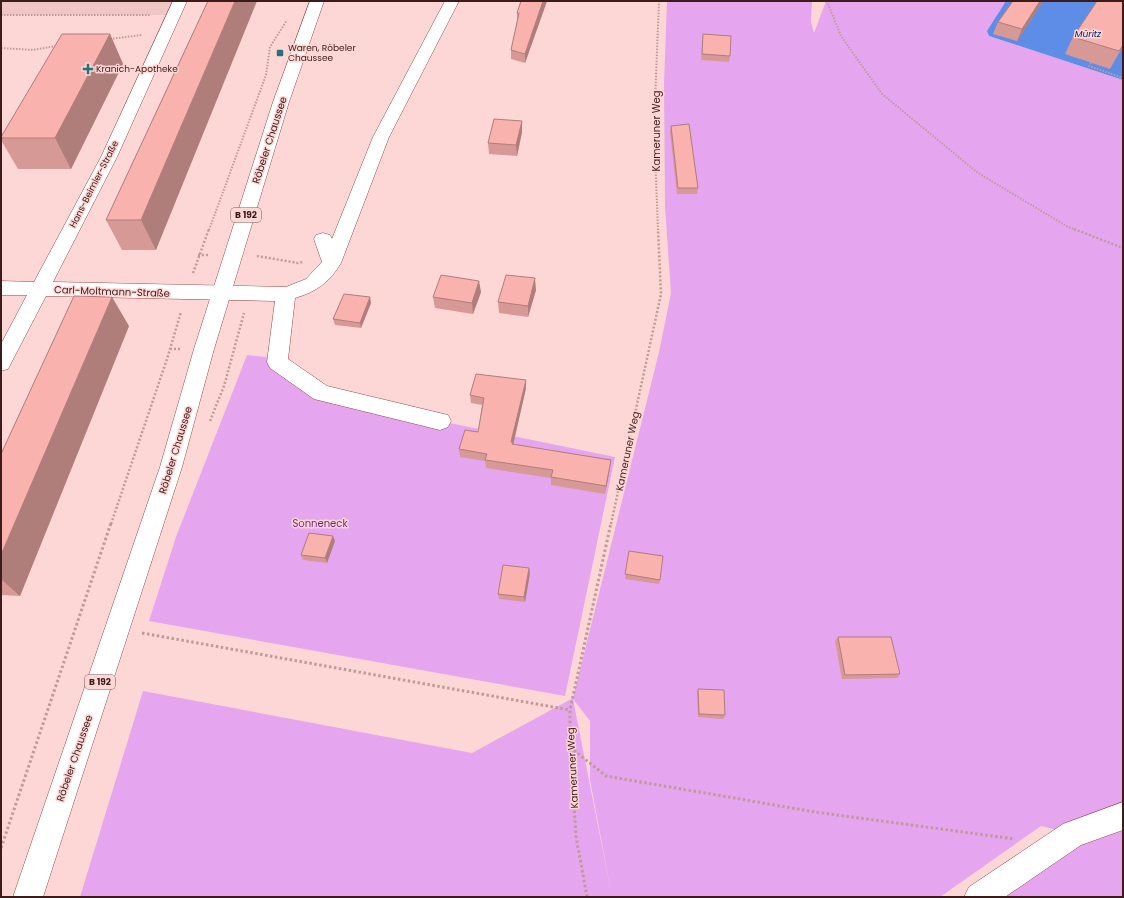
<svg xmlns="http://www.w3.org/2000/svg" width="1124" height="898" font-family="Poppins,sans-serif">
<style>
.built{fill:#efc6c4}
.green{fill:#e5a6ef}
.water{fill:#5d8de7}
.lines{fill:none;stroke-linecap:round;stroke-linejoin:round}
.minor-casing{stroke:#964848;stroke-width:1}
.major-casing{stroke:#964848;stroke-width:1}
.path-far2{stroke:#bf9a99;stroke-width:2;stroke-dasharray:1.5 1.5;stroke-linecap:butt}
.path-far1{stroke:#bf9a99;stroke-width:2.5;stroke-dasharray:2 2;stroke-linecap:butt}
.path{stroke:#bf9a99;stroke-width:3;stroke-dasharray:2.5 2.5;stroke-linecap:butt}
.minor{fill:#fff;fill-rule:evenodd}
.major{fill:#fff;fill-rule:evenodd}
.wall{fill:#d79996}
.shaded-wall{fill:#af7d7a}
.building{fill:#fab2af;stroke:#af7d7a}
.poi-dot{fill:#287277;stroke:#fdd7d5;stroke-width:1.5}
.labels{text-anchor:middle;stroke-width:3;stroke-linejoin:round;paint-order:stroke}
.far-water-label{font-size:9px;font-style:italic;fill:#012976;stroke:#fdd7d5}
.far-poi-label{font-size:9px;fill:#3d1b1b;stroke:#fdd7d5;text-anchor:start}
.far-street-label{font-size:9px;fill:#3d1b1b;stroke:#fdd7d5}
.shield{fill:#fdd7d5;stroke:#775353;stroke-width:1}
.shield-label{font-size:9px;font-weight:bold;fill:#3d1b1b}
.street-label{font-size:10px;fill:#3d1b1b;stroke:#fdd7d5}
.park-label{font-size:10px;fill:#7a2088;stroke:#fdd7d5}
</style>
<rect width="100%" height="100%" fill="#fdd7d5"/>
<path class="built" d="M 1,1 L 180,1 L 174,15 L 1,15 Z"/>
<path class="green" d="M 667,1 L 812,1 L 811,21 L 814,33 L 826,1 L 1006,1 L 988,31 L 989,36 L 1123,80 L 1123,897 L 979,897 L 1073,834 L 1041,826 L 940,897 L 612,897 L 590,780 L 590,721 L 573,699 L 612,897 L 80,897 L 143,691 L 472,753 L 573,698 L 659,352 L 671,293 L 665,207 L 664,84 Z
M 247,355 L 266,357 L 277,362 L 321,393 L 440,421 L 615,457 L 565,696 L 149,621 L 176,537 Z"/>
<path class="water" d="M 1006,1 L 1123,1 L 1123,80 L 989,36 L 987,31 Z"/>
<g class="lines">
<defs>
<path id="minor" d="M 173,1 L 187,1 L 117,157 L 53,282 L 286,287 L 306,279 L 322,262 L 314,239 L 316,235 L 323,233 L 330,235 L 332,239 L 373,137 L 445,1 L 459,1 L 389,137 L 341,263 C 330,282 316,292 295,298 L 288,359 L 327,386 L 448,415 L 451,421 L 448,427 L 440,430 L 314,399 L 270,368 L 267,362 L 275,301 L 46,296 L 8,369 L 1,371 L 1,344 L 27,295 L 1,295 L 1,281 L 34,282 L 101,157 Z
M 1123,802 L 1123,830 L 1081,845 L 1005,897 L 964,897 L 969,887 L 1063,824 Z"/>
<path id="major" d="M 310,1 L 324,1 L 289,102 L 214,349 L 182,467 L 43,897 L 13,897 L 160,467 L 194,349 L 273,102 Z"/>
</defs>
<use href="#minor" class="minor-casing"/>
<use href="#major" class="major-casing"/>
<path class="path-far2" d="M 827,1 L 841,36 L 882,94 L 978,173 L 1068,227 L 1077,230
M 1,15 L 151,15
M 110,39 L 142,35
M 1,48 L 33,50 L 56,46
M 1091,63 L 1089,66 L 1123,78
M 209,230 L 266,75 L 270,47 L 287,20
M 658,230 L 654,127 L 659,1"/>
<path class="path-far1" d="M 1074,229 L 1123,248
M 198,255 L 210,255
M 257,256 L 298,263 L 303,262
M 193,273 L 209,229
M 170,349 L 181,349
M 210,421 L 224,386 L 244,313
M 111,524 L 167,359 L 181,312
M 611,524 L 661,294 L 658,229"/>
<path class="path" d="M 142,633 L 570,710
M 570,747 L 606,776 L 815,812 L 1015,839
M 1,848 L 111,523
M 587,897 L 576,836 L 570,747 L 570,710 L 611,523"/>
<use href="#minor" class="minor"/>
<use href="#major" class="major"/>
</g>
<path class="wall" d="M 208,1 L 156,250 L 122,250 L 106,220 Z
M 521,1 L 547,1 L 525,63 L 511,59 L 511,50 L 517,22 L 517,13 Z
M 1013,1 L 1043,1 L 1017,41 L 993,34 L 998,22 Z
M 110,34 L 123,64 L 71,169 L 18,169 L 1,140 L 1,137 Z
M 703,34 L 730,56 L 729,62 L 701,60 Z
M 1073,37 L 1123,46 L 1110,69 L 1065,54 Z
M 671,126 L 698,188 L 697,194 L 677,194 L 670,132 Z
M 522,132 L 517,156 L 489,154 L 488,143 Z
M 536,290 L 528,317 L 499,313 L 498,302 Z
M 481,292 L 473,314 L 435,308 L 433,297 Z
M 371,303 L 361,328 L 335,325 L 333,319 Z
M 129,326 L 20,596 L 1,595 L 1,454 Z
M 526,388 L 513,445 L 610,467 L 605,494 L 551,485 L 551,478 L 486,468 L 485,461 L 460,457 L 459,449 L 478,432 L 482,405 L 471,403 L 470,395 Z
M 335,541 L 327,563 L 303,560 L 301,555 Z
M 629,551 L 660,580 L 659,584 L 625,579 Z
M 530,573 L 525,602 L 499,599 L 498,594 Z
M 838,637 L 900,674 L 897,678 L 842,679 L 835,641 Z
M 698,689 L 725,715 L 723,719 L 698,717 L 697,693 Z"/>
<path class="shaded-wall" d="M 235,1 L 257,1 L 156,250 L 141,220 Z
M 543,1 L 547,1 L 525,63 L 525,54 Z
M 1040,1 L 1043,1 L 1017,41 L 1022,29 Z
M 110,34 L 123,64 L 71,169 L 55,138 Z
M 522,121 L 522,132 L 517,156 L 516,145 Z
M 535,278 L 536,290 L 528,317 L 528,306 Z
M 479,281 L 481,292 L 473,314 L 472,303 Z
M 112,297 L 129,326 L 20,596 L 1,579 L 1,555 Z
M 370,297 L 371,303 L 361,328 L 360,323 Z
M 526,380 L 526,388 L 513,445 L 513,450 L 511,442 Z
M 611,460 L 610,467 L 605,494 L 606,486 Z
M 333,536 L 335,541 L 327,563 L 325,558 Z
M 529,568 L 530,573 L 525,602 L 524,597 Z"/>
<path class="building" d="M 208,1 L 235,1 L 141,220 L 106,220 Z
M 521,1 L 543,1 L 525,54 L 511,50 L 519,13 L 517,13 Z
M 1013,1 L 1040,1 L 1022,29 L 998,22 Z
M 1097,1 L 1123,1 L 1123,45 L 1119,51 L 1073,37 Z
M 62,34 L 110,34 L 55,138 L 1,138 L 1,137 Z
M 703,34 L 731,36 L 730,56 L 702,54 Z
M 494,119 L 522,121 L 516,145 L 488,143 Z
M 689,124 L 698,188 L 678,188 L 671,126 Z
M 441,275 L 479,281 L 472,303 L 433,297 Z
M 506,275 L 535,278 L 528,306 L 498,302 Z
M 344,294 L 370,297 L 360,323 L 333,319 Z
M 74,296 L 112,297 L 1,555 L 1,454 Z
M 476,374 L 526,380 L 511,442 L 513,442 L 512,444 L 611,460 L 606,486 L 551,477 L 553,470 L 485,460 L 487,454 L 459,449 L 465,430 L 478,432 L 484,398 L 470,395 Z
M 309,533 L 333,536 L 325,558 L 301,555 Z
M 629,551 L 663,556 L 660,580 L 625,574 Z
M 503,565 L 529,568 L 524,597 L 498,594 Z
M 838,637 L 891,637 L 900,674 L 845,675 Z
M 698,689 L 724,690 L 725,715 L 699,714 Z"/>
<g class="poi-dot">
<rect x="276" y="49" width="8" height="8" rx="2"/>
<path d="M86 63h4v4h4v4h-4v4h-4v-4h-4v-4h4z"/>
</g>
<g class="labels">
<g class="far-water-label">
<text x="1088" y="37">Müritz</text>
</g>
<g class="far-poi-label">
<text x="288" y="51">Waren, Röbeler<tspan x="288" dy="10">Chaussee</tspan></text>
<text x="96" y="72">Kranich-Apotheke</text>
</g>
<g class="far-street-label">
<text transform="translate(94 184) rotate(-63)" y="3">Hans-Beimler-Straße</text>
</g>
<g class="shield">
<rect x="231" y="208" width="30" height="14" rx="3"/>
<rect x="85" y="675" width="30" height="14" rx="3"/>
</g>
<g class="shield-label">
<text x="246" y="218">B 192</text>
<text x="100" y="685">B 192</text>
</g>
<g class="street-label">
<text transform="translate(656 131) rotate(-90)" y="4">Kameruner Weg</text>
<text transform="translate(269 140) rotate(-72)" y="4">Röbeler Chaussee</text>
<text transform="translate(112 291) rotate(2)" y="4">Carl-Moltmann-Straße</text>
<text transform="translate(175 450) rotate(-73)" y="4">Röbeler Chaussee</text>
<text transform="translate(627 451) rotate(-78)" y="4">Kameruner Weg</text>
<text transform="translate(74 758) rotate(-71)" y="4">Röbeler Chaussee</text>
<text transform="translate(572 768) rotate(-93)" y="4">Kameruner Weg</text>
</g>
<g class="park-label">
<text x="320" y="527">Sonneneck</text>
</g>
</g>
<rect width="1124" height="898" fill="none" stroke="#3d1b1b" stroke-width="4"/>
</svg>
